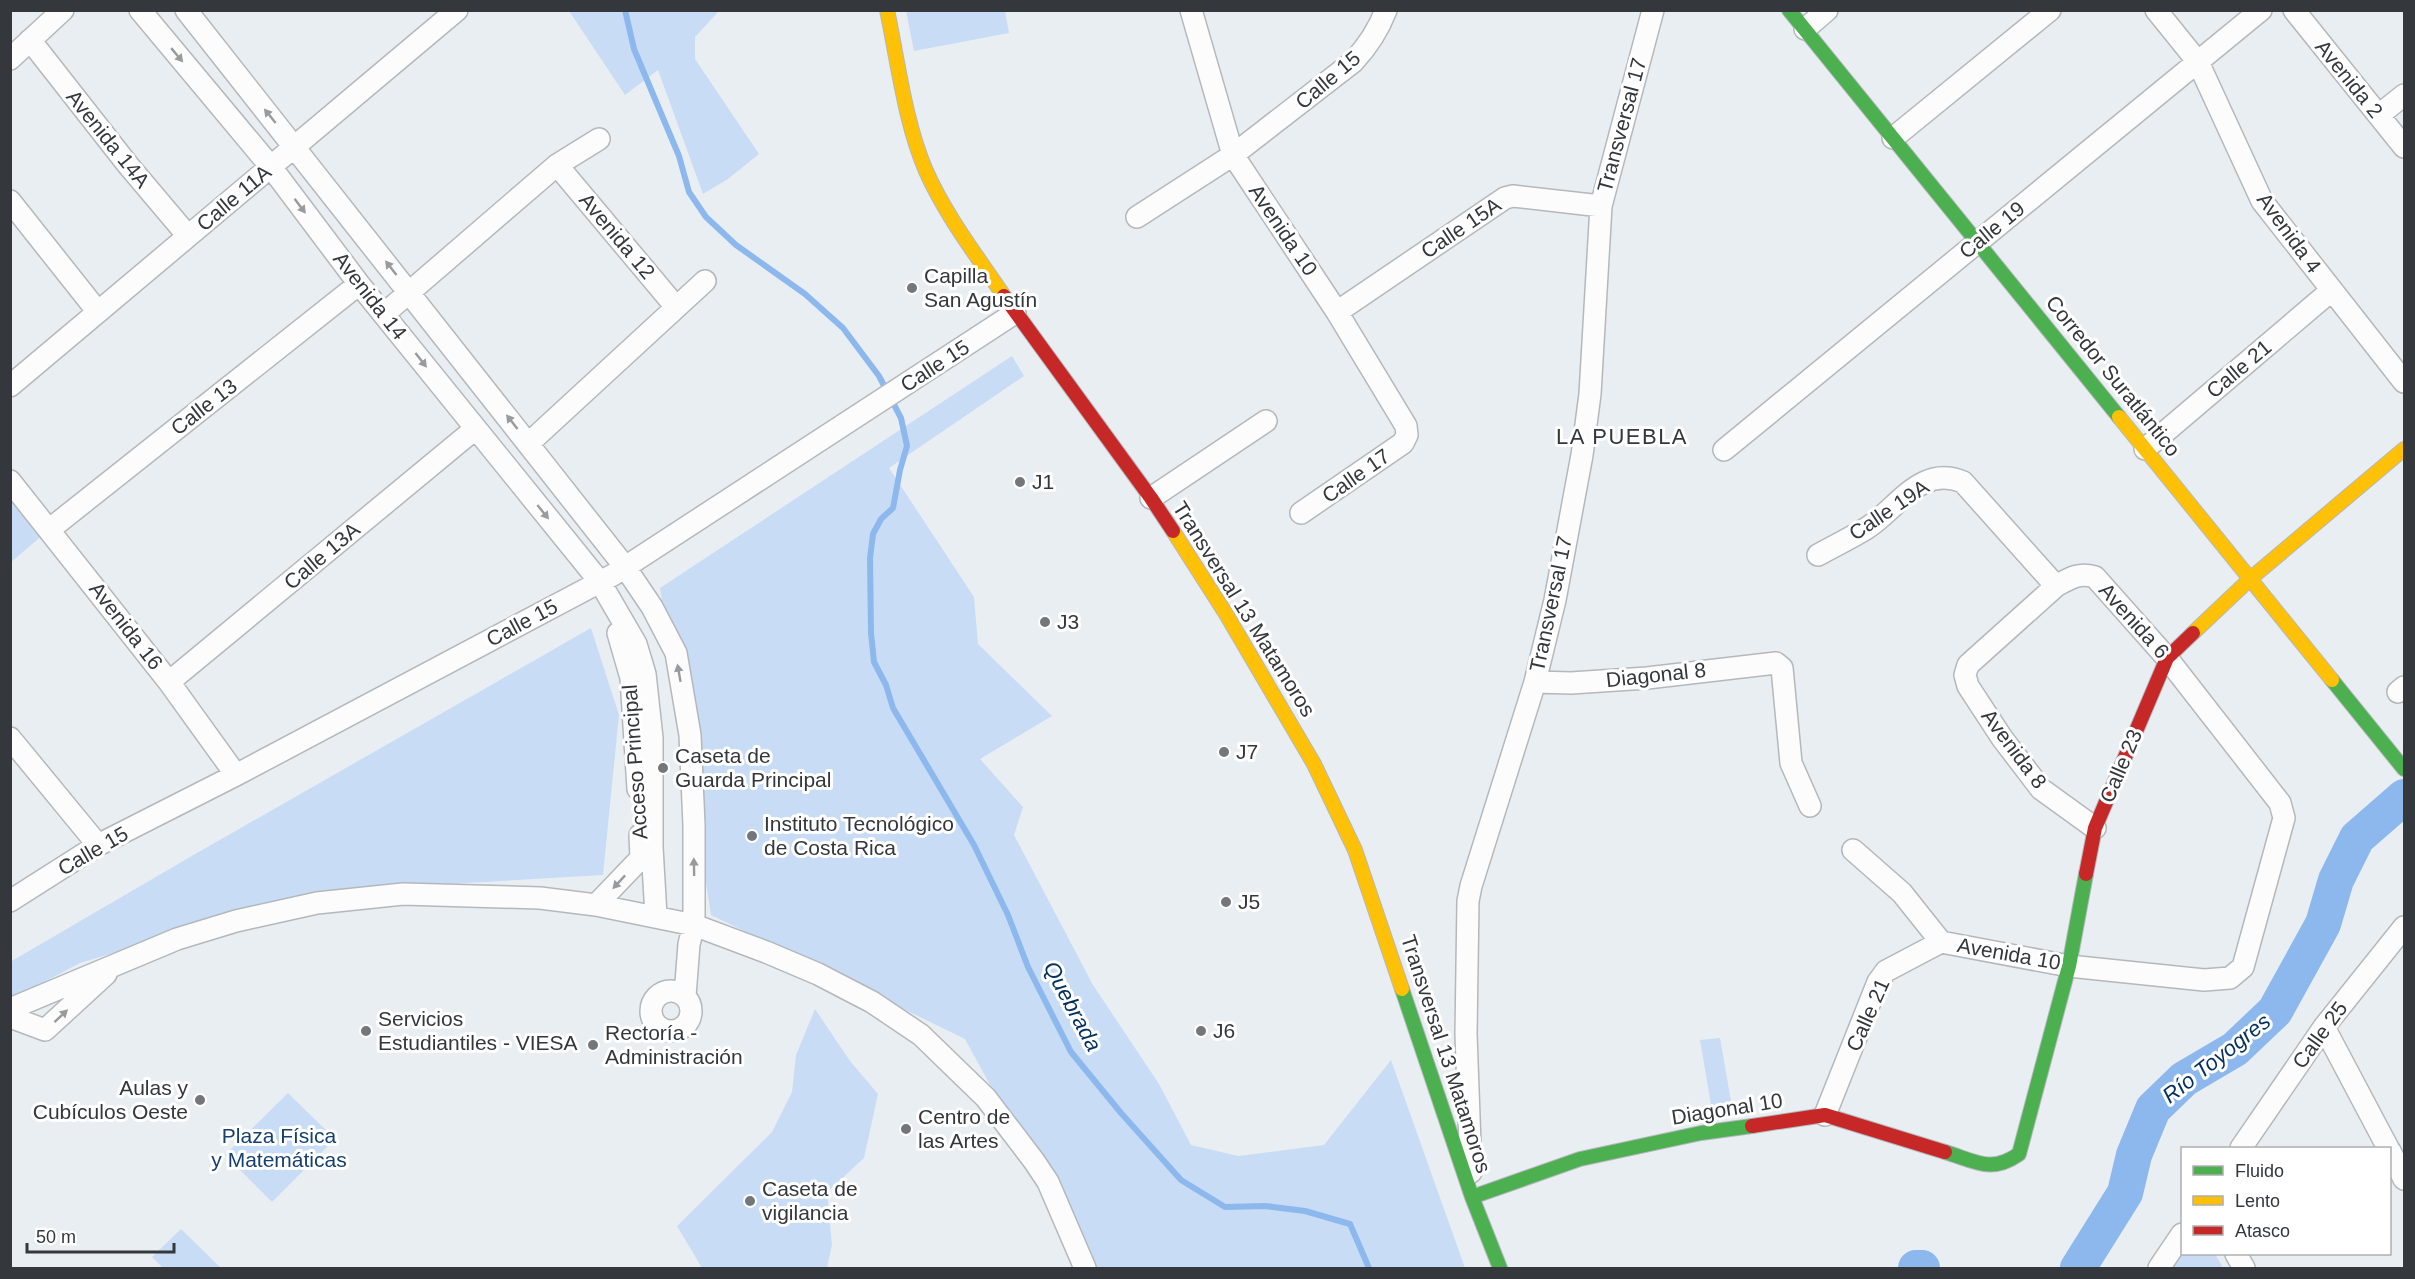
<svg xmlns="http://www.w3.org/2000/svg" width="2415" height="1279" font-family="Helvetica,sans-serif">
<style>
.green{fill:#c8dcf5}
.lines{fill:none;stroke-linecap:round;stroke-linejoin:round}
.stream{stroke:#8db8ed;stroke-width:6}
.river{stroke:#8db8ed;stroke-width:36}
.street-casing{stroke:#b4b8bb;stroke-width:24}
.fast-casing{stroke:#b4b8bb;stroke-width:16}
.slow-casing{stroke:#b4b8bb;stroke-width:16}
.jam-casing{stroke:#b4b8bb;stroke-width:16}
.street{stroke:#fcfcfd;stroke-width:21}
.fast{stroke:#4caf50;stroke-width:14}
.slow{stroke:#ffc107;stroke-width:14}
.jam{stroke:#c62828;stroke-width:14}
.oneway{fill:#989a9c}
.poi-dot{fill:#73777b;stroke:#fff;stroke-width:2}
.labels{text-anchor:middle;stroke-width:6;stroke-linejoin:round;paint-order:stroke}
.street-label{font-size:21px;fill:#34373b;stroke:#fff}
.poi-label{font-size:21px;fill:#34373b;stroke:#fff;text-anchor:start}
.park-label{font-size:21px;fill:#16406f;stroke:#fff}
.neighbourhood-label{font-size:22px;letter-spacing:1.5px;fill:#34373b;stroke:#fff}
.water-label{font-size:22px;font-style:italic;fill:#04305e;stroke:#fff}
</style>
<rect width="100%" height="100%" fill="#e9eef3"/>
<path class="green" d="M 569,11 L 719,11 L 695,37 L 695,59 L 759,154 L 728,179 L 703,194 L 658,70 L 625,95 Z
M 906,11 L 1005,11 L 1009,33 L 914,51 Z
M 1012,356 L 1024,376 L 889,468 L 974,597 L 978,644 L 1052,716 L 980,759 L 1023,807 L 1014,835 L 1093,985 L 1159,1084 L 1191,1145 L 1238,1156 L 1324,1145 L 1391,1060 L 1465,1268 L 1085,1268 L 1065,1222 L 965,1039 L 711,915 L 660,588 Z
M 10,481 L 50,529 L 11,562 L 10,562 Z
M 591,628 L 619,715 L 603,875 L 312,892 L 80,963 L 11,999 L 10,962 L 197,853 Z
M 815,1009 L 850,1061 L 878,1094 L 864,1158 L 827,1192 L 832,1245 L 827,1268 L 702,1268 L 677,1226 L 772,1132 L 792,1092 L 796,1055 Z
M 1720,1038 L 1732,1107 L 1712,1111 L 1700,1040 Z
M 288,1093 L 335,1139 L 272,1202 L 225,1155 Z
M 181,1229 L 221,1268 L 163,1268 L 152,1257 Z
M 2182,1253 L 2215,1254 L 2223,1268 L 2172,1268 Z"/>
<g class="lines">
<path class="stream" d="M 625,10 L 634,49 L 679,156 L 689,192 L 706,217 L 736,245 L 805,294 L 843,328 L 879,376 L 901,418 L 907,446 L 900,470 L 893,508 L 881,519 L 873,534 L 870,558 L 871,633 L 874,662 L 886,685 L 893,708 L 974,845 L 1008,915 L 1028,967 L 1071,1052 L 1121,1113 L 1181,1180 L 1225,1207 L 1265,1206 L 1305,1211 L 1350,1224 L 1369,1268"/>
<path class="river" d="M 1916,1268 L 1922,1268
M 2078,1268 L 2125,1193 L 2134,1155 L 2153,1109 L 2184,1079 L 2235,1049 L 2275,1011 L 2323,924 L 2336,880 L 2357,838 L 2404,797"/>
<defs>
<path id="street" d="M 140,10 L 271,167 L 359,284 L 600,582 L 636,644 L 645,674 L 652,738 L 652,847 L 656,916
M 186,10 L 625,567 L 652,607 L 676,653 L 690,735 L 694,825 L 694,925 L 689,944 L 685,996
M 1191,10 L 1233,155 L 1337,312 L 1406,426 L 1407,435 L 1403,443 L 1301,513
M 2156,10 L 2198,62 L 2262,201 L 2404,382
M 2294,10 L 2404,147
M 1805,29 L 1827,10
M 30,40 L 128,165 L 188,236
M 10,59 L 63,10
M 2379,115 L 2404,95
M 1893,138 L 2050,10
M 557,165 L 676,307
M 10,201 L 98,312
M 1137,217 L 1233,155 L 1353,62 C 1368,46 1378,31 1386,10
M 1337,312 L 1505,198 L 1513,196 L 1601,206
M 384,314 L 557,165 L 599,139
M 10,386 L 457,10
M 529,443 L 705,281
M 2145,449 L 2332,290
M 1724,450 L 2261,10
M 10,481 L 169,682 L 236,775
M 1151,498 L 1266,421
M 50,529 L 359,284
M 1818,555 C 1834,546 1851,538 1867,528 C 1898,508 1921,464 1963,482 L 2056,586 C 2070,578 2079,572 2095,577 L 2167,658 L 2280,803 L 2284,818 L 2243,967 L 2230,978 L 2204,980 L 2069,966 L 1941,942 L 1902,893 L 1853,850
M 2056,586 L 1968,665 L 1965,675 L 1968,686 L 2002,738 L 2041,789 L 2095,828
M 618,633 L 631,678 L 638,789
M 169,682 L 475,429
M 1535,682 L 1571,683 L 1647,678 L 1776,663 L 1782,668 L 1791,763 L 1810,806
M 2398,692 L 2404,687
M 10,738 L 98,845
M 10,901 L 98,845 L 236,775 L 613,575 L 1015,313
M 596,905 L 641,858 L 640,835
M651 1011a20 20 0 1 1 40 0a20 20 0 1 1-40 0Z
M 10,1009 L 177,939 L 236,921 L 317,903 L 403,894 L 540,898 L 596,905 L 694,925 L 766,952 L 818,974 L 872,1002 L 921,1035 L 986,1098 L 1034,1161 L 1048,1182 L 1085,1268
M 10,1017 L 45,1030 L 106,974
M 2324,1027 L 2388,1148
M 1825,1115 L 1878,982 L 1886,971 L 1941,942
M 2241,1148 L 2324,1027 L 2404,927
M 2390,1151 L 2404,1179
M 1471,1172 L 1466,1034 L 1468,901 L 1471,886 L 1535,682 L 1555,600 L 1582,455 L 1590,394 L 1601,206 L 1653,10
M 2236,1254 L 2244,1268
M 2159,1268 L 2182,1234"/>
<path id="fast" d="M 1789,10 L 2119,417
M 2332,680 L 2404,769
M 1402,989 L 1472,1197 L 1500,1268
M 1945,1152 C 1975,1161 1991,1174 2019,1154 L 2069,966 L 2086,874
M 1472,1197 L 1580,1159 L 1701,1133 L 1752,1126"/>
<path id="slow" d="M 887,10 C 898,62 905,123 926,171 C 946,216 977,256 1004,296
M 2119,417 L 2332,680
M 1173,531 L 1226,614 L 1314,764 L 1355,850 L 1402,989
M 2193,633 L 2250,579 L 2404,449"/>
<path id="jam" d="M 1004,296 L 1151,498 L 1173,531
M 2086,874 L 2095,828 L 2167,658 L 2193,633
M 1752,1126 L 1825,1115 L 1945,1152"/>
</defs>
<use href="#street" class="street-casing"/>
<use href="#fast" class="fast-casing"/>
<use href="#slow" class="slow-casing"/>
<use href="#jam" class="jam-casing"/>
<use href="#street" class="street"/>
<use href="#fast" class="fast"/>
<use href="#slow" class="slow"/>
<use href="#jam" class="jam"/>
</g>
<defs><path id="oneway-solid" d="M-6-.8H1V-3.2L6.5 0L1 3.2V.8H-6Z" transform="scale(1.5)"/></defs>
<g class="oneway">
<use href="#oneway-solid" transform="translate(177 55) rotate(50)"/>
<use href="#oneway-solid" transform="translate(270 116) rotate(-129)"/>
<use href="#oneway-solid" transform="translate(300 206) rotate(53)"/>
<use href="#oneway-solid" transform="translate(391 268) rotate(-128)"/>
<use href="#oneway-solid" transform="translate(421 360) rotate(52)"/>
<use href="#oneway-solid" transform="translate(512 422) rotate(-128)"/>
<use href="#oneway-solid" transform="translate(543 512) rotate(51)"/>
<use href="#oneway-solid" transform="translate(679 673) rotate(-100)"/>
<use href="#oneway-solid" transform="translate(694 867) rotate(-91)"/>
<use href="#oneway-solid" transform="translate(619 882) rotate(133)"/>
<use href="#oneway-solid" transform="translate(61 1016) rotate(-43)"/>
</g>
<g class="poi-dot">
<circle cx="912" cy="288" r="6"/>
<circle cx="1020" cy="482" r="6"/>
<circle cx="1045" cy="622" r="6"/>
<circle cx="1224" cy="752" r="6"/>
<circle cx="663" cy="768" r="6"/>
<circle cx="752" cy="836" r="6"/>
<circle cx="1226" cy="902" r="6"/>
<circle cx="366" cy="1031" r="6"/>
<circle cx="1201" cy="1031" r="6"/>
<circle cx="593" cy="1045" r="6"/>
<circle cx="200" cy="1100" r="6"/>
<circle cx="906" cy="1129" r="6"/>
<circle cx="750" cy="1201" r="6"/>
</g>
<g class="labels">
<g class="street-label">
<text transform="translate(2349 79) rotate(51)" y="7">Avenida 2</text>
<text transform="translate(1328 80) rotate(-40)" y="7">Calle 15</text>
<text transform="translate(1622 125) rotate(-75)" y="7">Transversal 17</text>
<text transform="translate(108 139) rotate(51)" y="7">Avenida 14A</text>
<text transform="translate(234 198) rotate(-40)" y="7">Calle 11A</text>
<text transform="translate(1461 228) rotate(-34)" y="7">Calle 15A</text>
<text transform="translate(1283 230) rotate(56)" y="7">Avenida 10</text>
<text transform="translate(1992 230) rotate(-39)" y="7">Calle 19</text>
<text transform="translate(2289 233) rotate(54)" y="7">Avenida 4</text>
<text transform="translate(617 236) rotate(50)" y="7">Avenida 12</text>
<text transform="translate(370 296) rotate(52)" y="7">Avenida 14</text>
<text transform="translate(935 366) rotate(-33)" y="7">Calle 15</text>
<text transform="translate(2239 369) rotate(-40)" y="7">Calle 21</text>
<text transform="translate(2113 376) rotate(51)" y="7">Corredor Suratlántico</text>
<text transform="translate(204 407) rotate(-38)" y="7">Calle 13</text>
<text transform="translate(1356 476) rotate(-35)" y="7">Calle 17</text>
<text transform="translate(1889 510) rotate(-34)" y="7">Calle 19A</text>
<text transform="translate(322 556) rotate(-40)" y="7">Calle 13A</text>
<text transform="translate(1551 604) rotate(-78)" y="7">Transversal 17</text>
<text transform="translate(1244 609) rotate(58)" y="7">Transversal 13 Matamoros</text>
<text transform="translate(2134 621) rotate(48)" y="7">Avenida 6</text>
<text transform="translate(522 623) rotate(-28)" y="7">Calle 15</text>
<text transform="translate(126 626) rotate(52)" y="7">Avenida 16</text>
<text transform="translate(1656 675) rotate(-6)" y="7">Diagonal 8</text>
<text transform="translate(2014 749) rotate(53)" y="7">Avenida 8</text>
<text transform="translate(635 762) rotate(-94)" y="7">Acceso Principal</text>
<text transform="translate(2121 766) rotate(-67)" y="7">Calle 23</text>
<text transform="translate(93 851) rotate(-30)" y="7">Calle 15</text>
<text transform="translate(2009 954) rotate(10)" y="7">Avenida 10</text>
<text transform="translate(1868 1015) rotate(-66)" y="7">Calle 21</text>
<text transform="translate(2320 1035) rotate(-54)" y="7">Calle 25</text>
<text transform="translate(1446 1054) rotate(72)" y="7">Transversal 13 Matamoros</text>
<text transform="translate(1727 1109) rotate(-9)" y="7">Diagonal 10</text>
</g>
<g class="poi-label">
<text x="924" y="283">Capilla<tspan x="924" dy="24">San Agustín</tspan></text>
<text x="1032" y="489">J1</text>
<text x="1057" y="629">J3</text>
<text x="1236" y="759">J7</text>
<text x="675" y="763">Caseta de<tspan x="675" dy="24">Guarda Principal</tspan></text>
<text x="764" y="831">Instituto Tecnológico<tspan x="764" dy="24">de Costa Rica</tspan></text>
<text x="1238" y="909">J5</text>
<text x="378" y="1026">Servicios<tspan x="378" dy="24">Estudiantiles - VIESA</tspan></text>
<text x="1213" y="1038">J6</text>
<text x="605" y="1040">Rectoría -<tspan x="605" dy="24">Administración</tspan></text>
<text x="188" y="1095" text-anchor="end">Aulas y<tspan x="188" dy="24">Cubículos Oeste</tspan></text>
<text x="918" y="1124">Centro de<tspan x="918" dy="24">las Artes</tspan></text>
<text x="762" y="1196">Caseta de<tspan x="762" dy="24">vigilancia</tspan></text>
</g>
<g class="park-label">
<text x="279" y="1143">Plaza Física<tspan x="279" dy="24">y Matemáticas</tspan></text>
</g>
<g class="neighbourhood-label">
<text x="1622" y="444">LA PUEBLA</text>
</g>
<g class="water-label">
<text transform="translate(1073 1006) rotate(62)" y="8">Quebrada</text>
<text transform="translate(2216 1058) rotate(-38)" y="8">Río Toyogres</text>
</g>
</g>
<rect width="2415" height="1279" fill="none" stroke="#34373b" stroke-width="24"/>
<rect x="2181" y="1147" width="210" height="108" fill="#ffffff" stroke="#aeafb1" stroke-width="1.5"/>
<rect x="2193" y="1166" width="30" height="9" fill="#4caf50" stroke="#aeafb1" stroke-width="1.5"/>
<text x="2235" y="1177" font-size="18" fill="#34373b">Fluido</text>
<rect x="2193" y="1196" width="30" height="9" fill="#ffc107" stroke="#aeafb1" stroke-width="1.5"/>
<text x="2235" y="1207" font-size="18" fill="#34373b">Lento</text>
<rect x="2193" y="1226" width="30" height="9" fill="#c62828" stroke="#aeafb1" stroke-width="1.5"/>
<text x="2235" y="1237" font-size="18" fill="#34373b">Atasco</text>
<path d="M27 1243v9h147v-9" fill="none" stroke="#34373b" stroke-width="3"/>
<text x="36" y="1243" font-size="18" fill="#34373b" stroke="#ffffff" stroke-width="4.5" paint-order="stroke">50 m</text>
</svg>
